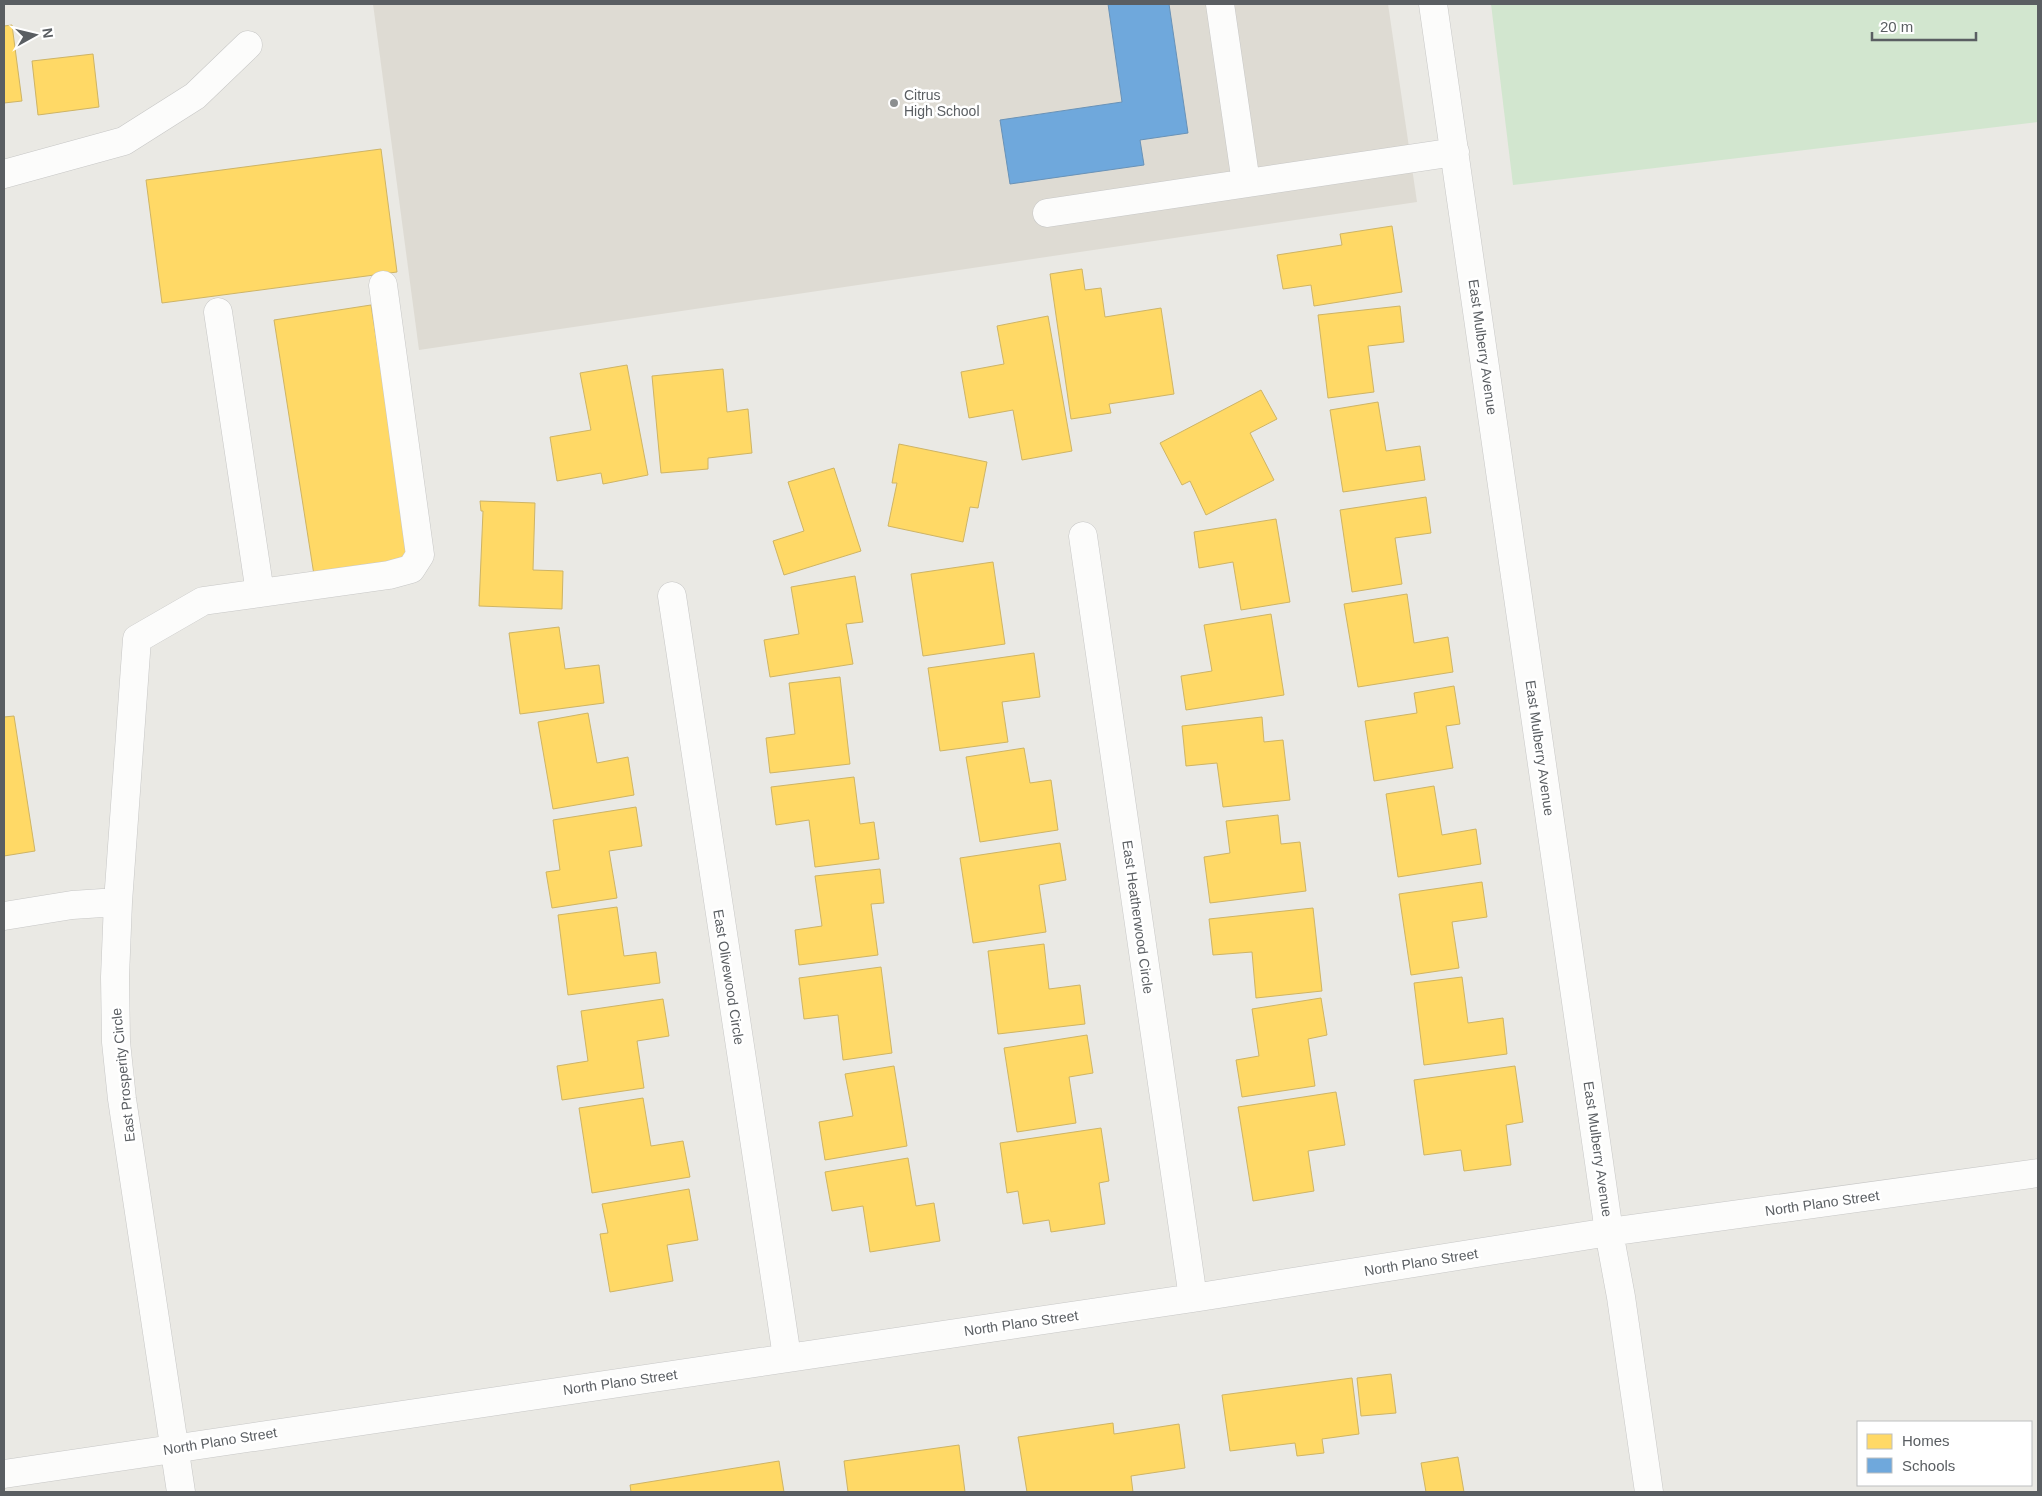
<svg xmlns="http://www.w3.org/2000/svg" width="2042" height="1496" font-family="Helvetica,sans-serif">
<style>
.education{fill:#dedbd3}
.green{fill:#d2e6cf}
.homes{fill:#ffd966;stroke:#ceb465}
.schools{fill:#6fa8dc;stroke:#6992b7}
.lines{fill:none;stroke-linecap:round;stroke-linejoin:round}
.minor-casing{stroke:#c7c7c6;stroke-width:29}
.minor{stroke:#fcfcfb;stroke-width:28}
.poi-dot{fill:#8c8f90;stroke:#fff;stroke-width:2}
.labels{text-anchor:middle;stroke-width:5;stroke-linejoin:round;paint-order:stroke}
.poi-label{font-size:14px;fill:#5a5e62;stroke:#fff;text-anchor:start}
.street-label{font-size:14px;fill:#5a5e62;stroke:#fff}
</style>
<rect width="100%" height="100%" fill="#eae9e4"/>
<path class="education" d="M 373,4 L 1388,4 L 1417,202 L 419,350 Z"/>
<path class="green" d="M 1491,4 L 2038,4 L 2038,122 L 1513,185 Z"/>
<path class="homes" d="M 12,25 L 22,101 L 4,103 L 4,26 Z
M 93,54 L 99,107 L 38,115 L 32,61 Z
M 381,149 L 397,272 L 162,303 L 146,180 Z
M 1392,226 L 1402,292 L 1314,306 L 1311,285 L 1283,289 L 1277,255 L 1342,245 L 1340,234 Z
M 1082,269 L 1085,290 L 1101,288 L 1105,317 L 1161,308 L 1174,394 L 1109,404 L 1111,413 L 1071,419 L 1050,274 Z
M 371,305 L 411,560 L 314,575 L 274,320 Z
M 1400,306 L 1404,342 L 1368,346 L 1374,392 L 1328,398 L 1318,315 Z
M 1048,316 L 1072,451 L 1022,460 L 1013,410 L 969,418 L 961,372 L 1004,364 L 997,326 Z
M 627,365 L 648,475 L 603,484 L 601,473 L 557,481 L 550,437 L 591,430 L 580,373 Z
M 723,369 L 727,412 L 748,409 L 752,453 L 708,458 L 708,469 L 661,473 L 652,376 Z
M 1261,390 L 1277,419 L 1250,433 L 1274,480 L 1206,515 L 1190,481 L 1182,485 L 1160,443 Z
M 1378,402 L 1386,451 L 1420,446 L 1425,480 L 1343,492 L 1330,410 Z
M 899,444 L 987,462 L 978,508 L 970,507 L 963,542 L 888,526 L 897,483 L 892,483 Z
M 834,468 L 861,551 L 784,575 L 773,541 L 804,531 L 788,482 Z
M 1426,497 L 1431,533 L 1395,538 L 1402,584 L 1352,592 L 1340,510 Z
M 480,501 L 535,503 L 533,570 L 563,571 L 562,609 L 479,606 L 483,511 L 481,511 Z
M 1276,519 L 1290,602 L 1241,610 L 1233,562 L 1199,568 L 1194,532 Z
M 993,562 L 1005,644 L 923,656 L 911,574 Z
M 855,576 L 863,622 L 846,624 L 853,664 L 770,677 L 764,640 L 799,634 L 791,587 Z
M 1407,594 L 1414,643 L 1448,637 L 1453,672 L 1358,687 L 1344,604 Z
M 1271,614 L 1284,695 L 1186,710 L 1181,676 L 1212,671 L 1204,625 Z
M 559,627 L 565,669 L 599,665 L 604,703 L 520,714 L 509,633 Z
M 1034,653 L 1040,697 L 1002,702 L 1008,742 L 940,751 L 928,668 Z
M 840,677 L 850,764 L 770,773 L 766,738 L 795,734 L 789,683 Z
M 1454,686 L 1460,724 L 1446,726 L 1453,768 L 1374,781 L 1365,721 L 1417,713 L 1414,693 Z
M 588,713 L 597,763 L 628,757 L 634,795 L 553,809 L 538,722 Z
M 14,716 L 35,851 L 4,856 L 4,717 Z
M 1262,717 L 1264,742 L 1283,740 L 1290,800 L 1223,807 L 1217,763 L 1186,766 L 1182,726 Z
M 1024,748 L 1030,783 L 1051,780 L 1058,830 L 980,842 L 966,757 Z
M 854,777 L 860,824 L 874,822 L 879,859 L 815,867 L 809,820 L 776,825 L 771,787 Z
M 1434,786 L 1442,835 L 1476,829 L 1481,864 L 1398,877 L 1386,794 Z
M 636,807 L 642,846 L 609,851 L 617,898 L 552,908 L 546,872 L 560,870 L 553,820 Z
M 1278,815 L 1281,844 L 1300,842 L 1306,891 L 1210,903 L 1204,857 L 1230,853 L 1226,821 Z
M 1060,843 L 1066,880 L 1039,885 L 1046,932 L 973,943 L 960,858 Z
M 880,869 L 884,903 L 871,904 L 878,955 L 799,965 L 795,930 L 822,926 L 815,876 Z
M 1482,882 L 1487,917 L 1452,922 L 1459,968 L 1411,975 L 1399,894 Z
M 617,907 L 624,956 L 656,952 L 660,983 L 568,995 L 558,915 Z
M 1313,908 L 1322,991 L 1256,998 L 1252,952 L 1213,955 L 1209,919 Z
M 1044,944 L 1049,989 L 1080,985 L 1085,1024 L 998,1034 L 988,951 Z
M 881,967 L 892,1053 L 843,1060 L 838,1015 L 804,1019 L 799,978 Z
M 1462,977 L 1468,1023 L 1503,1018 L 1507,1054 L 1424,1065 L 1414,983 Z
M 1321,998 L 1327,1035 L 1308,1039 L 1315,1086 L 1242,1097 L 1236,1060 L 1259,1056 L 1252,1009 Z
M 663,999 L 669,1036 L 637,1041 L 644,1088 L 562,1100 L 557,1066 L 588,1061 L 581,1011 Z
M 1087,1035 L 1093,1073 L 1069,1077 L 1076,1123 L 1017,1132 L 1004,1048 Z
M 894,1066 L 907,1146 L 825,1160 L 819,1122 L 853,1116 L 845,1074 Z
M 1515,1066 L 1523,1122 L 1506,1125 L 1511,1165 L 1464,1171 L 1461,1150 L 1424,1155 L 1414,1080 Z
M 1336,1092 L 1345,1145 L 1308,1151 L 1314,1191 L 1253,1201 L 1238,1107 Z
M 643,1098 L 651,1146 L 683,1141 L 690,1177 L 592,1193 L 579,1108 Z
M 1101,1128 L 1109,1181 L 1099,1183 L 1105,1224 L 1051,1232 L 1049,1220 L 1023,1224 L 1018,1191 L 1007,1193 L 1000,1143 Z
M 908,1158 L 916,1206 L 934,1203 L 940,1241 L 870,1252 L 863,1206 L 832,1211 L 825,1172 Z
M 689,1189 L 698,1240 L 667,1245 L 673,1281 L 610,1292 L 600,1234 L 608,1233 L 602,1204 Z
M 1391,1374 L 1396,1413 L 1361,1416 L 1357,1378 Z
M 1352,1378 L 1359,1434 L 1322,1439 L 1324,1453 L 1297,1456 L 1295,1443 L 1230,1451 L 1222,1395 Z
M 1113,1423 L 1114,1434 L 1179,1424 L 1185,1468 L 1131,1476 L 1133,1492 L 1027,1492 L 1018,1437 Z
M 959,1445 L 965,1492 L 848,1492 L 844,1461 Z
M 1458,1457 L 1464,1492 L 1426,1492 L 1421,1463 Z
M 779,1461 L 784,1492 L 631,1492 L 630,1485 Z"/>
<path class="schools" d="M 1108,4 L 1169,4 L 1188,133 L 1140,140 L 1144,165 L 1010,184 L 1000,120 L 1122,102 Z"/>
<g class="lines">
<defs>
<path id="minor" d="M 1220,4 L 1246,183
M 1433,4 L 1609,1232 L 1621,1297 L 1649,1492
M 4,174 L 124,141 L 195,96 L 248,45
M 1047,213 L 1455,152
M 218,312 L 260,593
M 1083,536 L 1193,1298
M 672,596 L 787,1357
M 4,916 L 72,905 L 118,902
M 4,1474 L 1193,1298 L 1609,1232 L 2038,1173
M 181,1492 L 122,1099 L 116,1042 L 115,977 L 118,902 L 137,639 L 203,601 L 389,575 L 411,569 L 420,555 L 383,285"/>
</defs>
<use href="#minor" class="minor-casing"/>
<use href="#minor" class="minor"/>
</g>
<circle class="poi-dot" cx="894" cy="103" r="5"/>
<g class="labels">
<g class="poi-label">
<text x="904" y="100">Citrus<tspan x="904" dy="16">High School</tspan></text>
</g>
<g class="street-label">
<text transform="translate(1483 347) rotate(82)" y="5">East Mulberry Avenue</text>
<text transform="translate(1540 748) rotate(82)" y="5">East Mulberry Avenue</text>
<text transform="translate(1138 917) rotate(82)" y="5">East Heatherwood Circle</text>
<text transform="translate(729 977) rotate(81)" y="5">East Olivewood Circle</text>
<text transform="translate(123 1075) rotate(-96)" y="5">East Prosperity Circle</text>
<text transform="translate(1598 1149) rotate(82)" y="5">East Mulberry Avenue</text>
<text transform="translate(1822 1203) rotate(-8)" y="5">North Plano Street</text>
<text transform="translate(1421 1262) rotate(-9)" y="5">North Plano Street</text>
<text transform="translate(1021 1323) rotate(-8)" y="5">North Plano Street</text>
<text transform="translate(620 1382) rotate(-8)" y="5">North Plano Street</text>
<text transform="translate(220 1441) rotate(-9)" y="5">North Plano Street</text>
</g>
</g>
<rect width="2042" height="1496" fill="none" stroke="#5a5e62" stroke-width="10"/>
<rect x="1857" y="1421" width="175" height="65" fill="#ffffff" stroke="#bdbfc0"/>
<rect x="1867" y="1434" width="25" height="15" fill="#ffd966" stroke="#bdbfc0"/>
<text x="1902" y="1446" font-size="15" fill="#5a5e62">Homes</text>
<rect x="1867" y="1458" width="25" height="15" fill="#6fa8dc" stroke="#bdbfc0"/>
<text x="1902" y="1471" font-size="15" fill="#5a5e62">Schools</text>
<g transform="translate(35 35) rotate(82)" stroke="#ffffff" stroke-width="4" paint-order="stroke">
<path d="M0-4L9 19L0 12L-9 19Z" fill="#5a5e62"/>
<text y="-8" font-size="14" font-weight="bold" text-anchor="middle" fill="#5a5e62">N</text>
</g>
<path d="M1872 32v8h104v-8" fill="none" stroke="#5a5e62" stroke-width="2.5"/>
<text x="1880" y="32" font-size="15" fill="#5a5e62" stroke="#ffffff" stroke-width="4" paint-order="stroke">20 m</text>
</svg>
